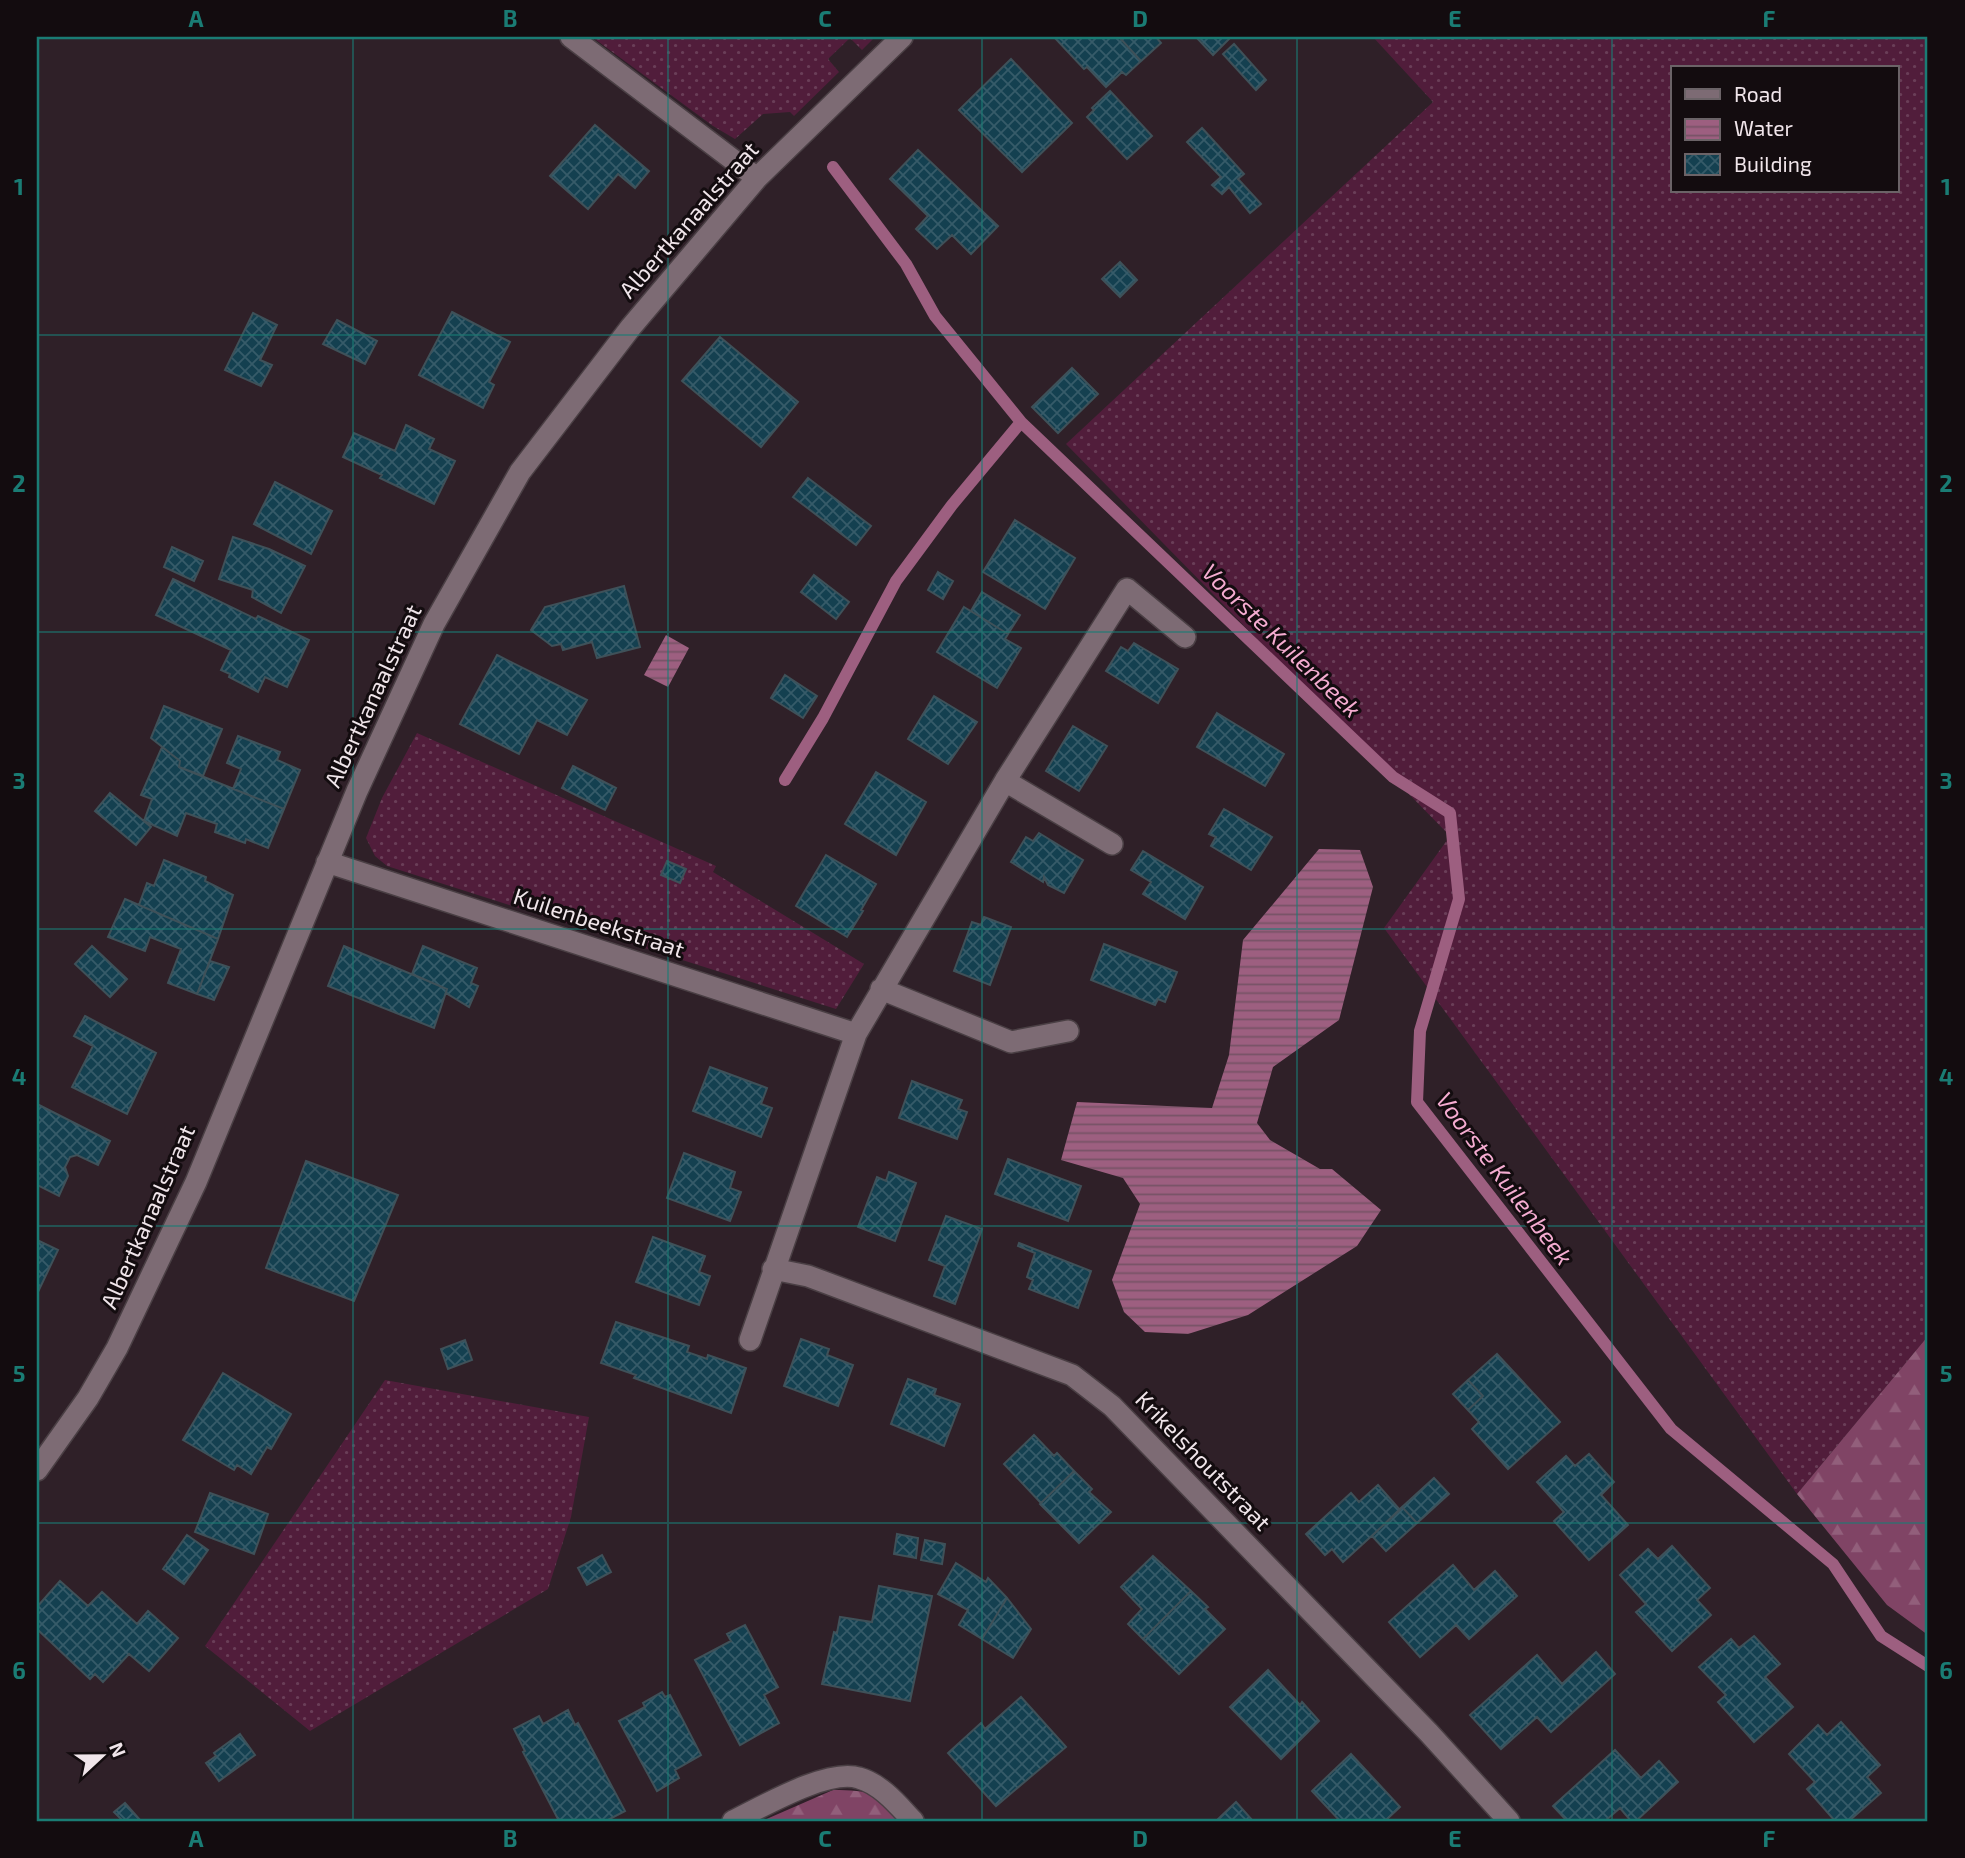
<svg xmlns="http://www.w3.org/2000/svg" width="1965" height="1858" font-family="'Exo 2',sans-serif">
<style>
.grass{fill:url(#grass-dots);fill-rule:evenodd}
.forest{fill:url(#forest-firs)}
.water{fill:url(#water-rules)}
.lines{fill:none;stroke-linecap:round;stroke-linejoin:round}
.stream{stroke:#9d5f80;stroke-width:12}
.building{fill:url(#building-cross-hatch);stroke:#3f5159;stroke-width:2}
.minor-casing{stroke:#4a3f44;stroke-width:24}
.minor{stroke:#7d6b74;stroke-width:21}
.grid{fill:none;stroke:#1a7c74;stroke-width:2;stroke-opacity:0.55}
.labels{text-anchor:middle;stroke-width:6;stroke-linejoin:round;paint-order:stroke}
.street-label{font-size:23px;fill:#f0e5ea;stroke:#130c0f}
.water-label{font-size:24px;font-style:italic;fill:#f5acd1;stroke:#130c0f}
.neatline{fill:none;stroke:#1a7c74;stroke-width:2.5}
.grid-label{font-size:23px;text-anchor:middle;font-weight:bold;fill:#1a7c74}
</style>
<defs>
<pattern id="grass-dots" width="8" height="8" patternUnits="userSpaceOnUse" patternTransform="scale(1.75)"><rect width="8" height="8" fill="#511d3b"/><path d="M2 2h.1M6 6h.1" fill="none" stroke="#6a3e58" stroke-width="1.8" stroke-linecap="round"/></pattern>
<pattern id="forest-firs" width="22" height="20" patternUnits="userSpaceOnUse" patternTransform="scale(1.75)"><rect width="22" height="20" fill="#804465"/><path d="M5 1l3.5 6h-7zM16 11l3.5 6h-7z" fill="#925f7b"/></pattern>
<pattern id="water-rules" width="6" height="5" patternUnits="userSpaceOnUse" patternTransform="scale(1.75)"><rect width="6" height="5" fill="#9d5f80"/><path d="M0 2.5h6" fill="none" stroke="#775366"/></pattern>
<pattern id="building-cross-hatch" width="8" height="8" patternUnits="userSpaceOnUse" patternTransform="scale(1.75)"><rect width="8" height="8" fill="#144050"/><path d="M0 0l8 8M0 8l8-8" fill="none" stroke="#365b69"/></pattern>
</defs>
<rect width="100%" height="100%" fill="#2f2028"/>
<path class="grass" d="M 592,37 L 875,37 L 862,50 L 850,38 L 828,59 L 839,72 L 794,116 L 790,112 L 763,114 L 735,139 L 713,126 Z
M 1373,37 L 1928,37 L 1928,1336 L 1797,1494 L 1384,928 L 1450,836 L 1066,444 L 1433,102 ZM 1673,68 L 1897,68 L 1897,191 L 1673,191 Z
M 417,733 L 716,866 L 713,872 L 864,964 L 836,1009 L 387,866 L 375,856 L 366,838 L 382,798 Z
M 385,1380 L 589,1417 L 571,1517 L 548,1589 L 310,1731 L 205,1646 Z"/>
<path class="forest" d="M 1928,1336 L 1928,1635 L 1887,1605 L 1797,1494 Z
M 833,1790 C 869,1790 883,1793 906,1821 L 762,1821 Z"/>
<path class="water" d="M 666,635 L 689,648 L 668,687 L 644,675 Z
M 1319,849 L 1360,850 L 1373,887 L 1339,1020 L 1273,1067 L 1257,1123 L 1270,1140 L 1320,1169 L 1332,1169 L 1381,1210 L 1357,1246 L 1248,1315 L 1188,1334 L 1145,1332 L 1124,1312 L 1112,1280 L 1140,1204 L 1123,1178 L 1061,1160 L 1077,1102 L 1212,1108 L 1229,1055 L 1243,940 Z"/>
<g class="lines">
<path class="stream" d="M 833,167 L 906,264 L 935,316 L 1021,422 L 1393,777 L 1450,813 L 1459,899 L 1420,1031 L 1417,1102 L 1671,1429 L 1833,1564 L 1881,1636 L 1928,1666
M 785,780 L 823,718 L 896,581 L 952,505 L 1021,422"/>
</g>
<path class="building" d="M 1054,37 L 1119,37 L 1141,61 L 1126,75 L 1122,72 L 1106,87 L 1087,67 L 1084,69 Z
M 1119,37 L 1156,37 L 1161,43 L 1141,61 Z
M 1196,37 L 1227,37 L 1229,39 L 1213,55 Z
M 1234,44 L 1266,80 L 1256,90 L 1223,54 Z
M 1011,59 L 1072,123 L 1022,172 L 959,110 Z
M 1110,91 L 1152,136 L 1127,159 L 1087,117 L 1094,110 L 1092,108 Z
M 595,125 L 649,171 L 635,188 L 618,174 L 588,209 L 550,176 Z
M 1202,128 L 1244,174 L 1238,179 L 1261,204 L 1250,213 L 1229,187 L 1222,194 L 1212,185 L 1221,177 L 1187,142 Z
M 918,150 L 998,226 L 971,254 L 952,235 L 937,249 L 916,229 L 928,216 L 890,179 Z
M 1120,262 L 1137,280 L 1120,297 L 1102,279 Z
M 452,312 L 510,342 L 489,382 L 494,385 L 483,408 L 419,375 Z
M 253,313 L 277,325 L 260,360 L 272,365 L 261,386 L 225,370 Z
M 337,320 L 377,341 L 365,364 L 323,344 Z
M 720,337 L 798,402 L 761,447 L 682,381 Z
M 1072,368 L 1098,394 L 1058,433 L 1032,407 Z
M 406,425 L 434,439 L 429,449 L 455,461 L 434,504 L 380,478 L 382,475 L 343,457 L 354,433 L 395,451 Z
M 808,478 L 871,526 L 856,545 L 793,497 Z
M 275,482 L 332,511 L 311,554 L 254,524 Z
M 1015,520 L 1075,558 L 1045,609 L 983,572 Z
M 233,537 L 269,549 L 305,566 L 281,613 L 252,597 L 253,590 L 219,579 Z
M 172,547 L 203,561 L 194,581 L 164,567 Z
M 938,572 L 953,581 L 943,599 L 928,590 Z
M 814,575 L 849,602 L 836,619 L 801,592 Z
M 173,579 L 256,619 L 258,616 L 309,640 L 287,687 L 265,677 L 258,692 L 229,677 L 230,674 L 221,670 L 231,650 L 156,615 Z
M 624,586 L 640,647 L 597,658 L 592,642 L 563,650 L 561,644 L 552,646 L 531,630 L 545,607 Z
M 982,592 L 1020,615 L 1008,634 L 971,611 Z
M 964,607 L 1008,634 L 1005,639 L 1021,648 L 997,688 L 937,652 Z
M 1134,643 L 1178,669 L 1158,703 L 1106,671 L 1121,647 L 1128,651 Z
M 497,655 L 587,700 L 567,735 L 537,720 L 519,754 L 460,724 Z
M 785,675 L 817,696 L 803,718 L 771,698 Z
M 934,696 L 977,722 L 948,764 L 908,739 Z
M 164,706 L 222,729 L 203,776 L 179,767 L 180,761 L 151,738 Z
M 1217,713 L 1284,754 L 1265,786 L 1197,747 Z
M 1073,726 L 1107,746 L 1079,791 L 1046,771 Z
M 238,736 L 280,752 L 277,760 L 300,770 L 284,809 L 233,789 L 241,769 L 227,763 Z
M 162,747 L 180,761 L 179,767 L 284,809 L 268,848 L 246,839 L 245,843 L 215,832 L 217,824 L 186,813 L 177,836 L 144,821 L 152,799 L 141,795 Z
M 573,766 L 616,788 L 605,810 L 562,788 Z
M 876,772 L 926,802 L 896,855 L 845,824 Z
M 110,793 L 151,827 L 136,845 L 95,811 Z
M 1224,809 L 1272,837 L 1251,870 L 1211,846 L 1216,837 L 1209,834 Z
M 1039,833 L 1083,860 L 1064,893 L 1048,885 L 1044,877 L 1043,882 L 1011,862 L 1026,837 L 1033,841 Z
M 1143,851 L 1203,887 L 1185,919 L 1143,894 L 1151,882 L 1131,870 Z
M 826,855 L 876,884 L 861,910 L 863,911 L 847,937 L 796,906 Z
M 164,860 L 206,877 L 205,881 L 233,895 L 218,939 L 139,905 L 147,883 L 154,886 Z
M 667,861 L 686,869 L 680,883 L 661,875 Z
M 125,899 L 218,939 L 197,994 L 168,983 L 181,949 L 150,937 L 145,951 L 108,937 Z
M 984,917 L 1011,927 L 990,985 L 954,971 L 972,922 L 981,925 Z
M 1104,944 L 1177,972 L 1165,1002 L 1158,999 L 1155,1005 L 1091,980 Z
M 92,946 L 127,979 L 110,997 L 75,964 Z
M 344,946 L 447,989 L 434,1028 L 328,986 Z
M 423,946 L 477,968 L 471,983 L 478,986 L 469,1007 L 446,993 L 447,989 L 412,974 Z
M 210,961 L 229,967 L 214,1000 L 197,994 Z
M 85,1016 L 156,1053 L 127,1114 L 72,1087 L 93,1046 L 74,1036 Z
M 710,1067 L 767,1088 L 761,1104 L 772,1108 L 761,1137 L 693,1111 Z
M 912,1081 L 962,1100 L 958,1109 L 967,1112 L 957,1139 L 899,1118 Z
M 37,1104 L 110,1141 L 98,1165 L 77,1155 L 70,1157 L 65,1167 L 68,1176 L 59,1196 L 37,1185 Z
M 684,1153 L 735,1172 L 730,1188 L 741,1192 L 730,1221 L 667,1198 Z
M 1008,1159 L 1081,1186 L 1068,1221 L 995,1194 Z
M 306,1161 L 398,1195 L 354,1301 L 266,1268 Z
M 889,1172 L 916,1183 L 895,1241 L 858,1227 L 877,1177 L 886,1181 Z
M 946,1216 L 982,1229 L 955,1304 L 934,1296 L 945,1266 L 929,1260 Z
M 653,1237 L 705,1256 L 699,1272 L 710,1276 L 699,1305 L 636,1282 Z
M 37,1240 L 58,1250 L 37,1294 Z
M 1019,1243 L 1091,1271 L 1078,1308 L 1029,1289 L 1033,1280 L 1027,1277 L 1035,1253 L 1018,1246 Z
M 616,1322 L 689,1346 L 687,1352 L 707,1359 L 708,1355 L 746,1368 L 731,1413 L 634,1378 L 636,1375 L 601,1363 Z
M 801,1339 L 829,1349 L 827,1355 L 853,1365 L 838,1406 L 784,1386 Z
M 465,1340 L 472,1360 L 448,1369 L 441,1349 Z
M 1497,1354 L 1560,1422 L 1508,1469 L 1472,1429 L 1479,1422 L 1468,1410 L 1483,1396 L 1468,1380 Z
M 223,1373 L 291,1414 L 271,1449 L 267,1447 L 251,1474 L 237,1465 L 234,1470 L 183,1440 Z
M 908,1379 L 936,1389 L 934,1395 L 960,1404 L 944,1446 L 891,1424 Z
M 1468,1380 L 1483,1396 L 1468,1410 L 1453,1394 Z
M 1034,1435 L 1054,1456 L 1057,1453 L 1074,1471 L 1041,1503 L 1004,1464 Z
M 1589,1454 L 1614,1482 L 1601,1495 L 1628,1525 L 1589,1560 L 1554,1521 L 1564,1512 L 1537,1482 L 1566,1456 L 1575,1466 Z
M 1074,1471 L 1092,1489 L 1089,1492 L 1111,1512 L 1079,1543 L 1040,1504 Z
M 1434,1478 L 1449,1494 L 1417,1523 L 1402,1507 Z
M 1378,1485 L 1400,1510 L 1343,1562 L 1332,1549 L 1325,1555 L 1306,1534 L 1351,1493 L 1359,1502 Z
M 210,1493 L 268,1514 L 254,1554 L 195,1532 Z
M 1402,1507 L 1417,1523 L 1386,1551 L 1372,1536 Z
M 897,1534 L 918,1538 L 916,1558 L 894,1554 Z
M 187,1535 L 208,1550 L 184,1584 L 163,1569 Z
M 925,1540 L 945,1544 L 942,1564 L 921,1560 Z
M 1672,1546 L 1710,1588 L 1697,1600 L 1711,1615 L 1672,1651 L 1636,1612 L 1646,1604 L 1620,1575 L 1648,1549 L 1658,1559 Z
M 602,1555 L 611,1572 L 587,1585 L 578,1568 Z
M 1153,1556 L 1191,1591 L 1143,1639 L 1128,1624 L 1142,1609 L 1121,1587 Z
M 956,1563 L 986,1582 L 988,1578 L 1007,1598 L 982,1639 L 959,1625 L 968,1610 L 938,1594 Z
M 1453,1565 L 1474,1590 L 1495,1571 L 1517,1596 L 1469,1639 L 1456,1625 L 1420,1657 L 1389,1622 Z
M 60,1581 L 88,1606 L 102,1592 L 137,1624 L 148,1611 L 178,1638 L 149,1671 L 129,1654 L 103,1682 L 95,1674 L 90,1679 L 37,1629 L 37,1607 Z
M 879,1586 L 932,1596 L 910,1701 L 822,1684 L 834,1632 L 837,1633 L 840,1617 L 872,1622 Z
M 1191,1591 L 1208,1607 L 1205,1609 L 1225,1629 L 1179,1674 L 1143,1639 Z
M 1007,1598 L 1031,1629 L 1013,1658 L 982,1639 Z
M 745,1625 L 778,1687 L 764,1695 L 779,1723 L 740,1745 L 695,1660 L 731,1641 L 727,1634 Z
M 1754,1636 L 1780,1664 L 1765,1677 L 1793,1707 L 1754,1742 L 1718,1702 L 1726,1695 L 1699,1667 L 1731,1639 L 1739,1648 Z
M 1596,1652 L 1615,1674 L 1551,1732 L 1537,1717 L 1501,1749 L 1470,1715 L 1537,1655 L 1562,1684 Z
M 1268,1670 L 1300,1705 L 1302,1702 L 1319,1721 L 1281,1759 L 1230,1707 Z
M 662,1692 L 665,1697 L 670,1695 L 701,1755 L 675,1770 L 679,1778 L 657,1791 L 619,1721 L 645,1707 L 643,1703 Z
M 1021,1697 L 1066,1747 L 996,1806 L 948,1753 L 981,1723 L 985,1729 Z
M 568,1710 L 575,1725 L 578,1723 L 625,1811 L 606,1821 L 559,1821 L 523,1752 L 525,1751 L 514,1729 L 539,1716 L 543,1724 Z
M 1841,1722 L 1880,1765 L 1867,1777 L 1881,1793 L 1849,1821 L 1835,1821 L 1807,1789 L 1815,1782 L 1789,1754 L 1818,1725 L 1827,1735 Z
M 240,1734 L 255,1755 L 219,1781 L 206,1763 L 216,1756 L 214,1753 Z
M 1615,1750 L 1641,1778 L 1659,1761 L 1678,1782 L 1636,1821 L 1631,1821 L 1620,1808 L 1605,1821 L 1567,1821 L 1553,1806 Z
M 1351,1754 L 1400,1807 L 1385,1821 L 1340,1821 L 1312,1791 Z
M 1236,1802 L 1253,1821 L 1216,1821 Z
M 125,1803 L 141,1821 L 123,1821 L 114,1812 Z"/>
<g class="lines">
<defs>
<path id="minor" d="M 571,37 L 757,178
M 1005,781 L 1112,844
M 327,862 L 856,1034
M 881,989 L 1011,1042 L 1068,1031
M 773,1269 L 808,1276 L 1072,1375 L 1112,1406 L 1429,1733 L 1509,1821
M 750,1340 L 856,1034 L 1005,781 L 1127,589 L 1185,637
M 37,1470 L 88,1398 L 117,1348 L 196,1182 L 357,791 L 434,624 L 520,472 L 631,327 L 757,178 L 902,37
M 733,1821 C 762,1807 828,1768 859,1778 C 881,1784 898,1805 913,1821"/>
</defs>
<use href="#minor" class="minor-casing"/>
<use href="#minor" class="minor"/>
</g>
<path class="grid" d="M 353,37 L 353,1821M 668,37 L 668,1821M 982,37 L 982,1821M 1297,37 L 1297,1821M 1612,37 L 1612,1821M 37,335 L 1928,335M 37,632 L 1928,632M 37,929 L 1928,929M 37,1226 L 1928,1226M 37,1523 L 1928,1523"/>
<g class="labels">
<g class="street-label">
<text transform="translate(689 220) rotate(-49)" y="8">Albertkanaalstraat</text>
<text transform="translate(373 696) rotate(-65)" y="8">Albertkanaalstraat</text>
<text transform="translate(599 923) rotate(18)" y="8">Kuilenbeekstraat</text>
<text transform="translate(148 1217) rotate(-66)" y="8">Albertkanaalstraat</text>
<text transform="translate(1203 1461) rotate(46)" y="8">Krikelshoutstraat</text>
</g>
<g class="water-label">
<text transform="translate(1281 641) rotate(44)" y="8">Voorste Kuilenbeek</text>
<text transform="translate(1504 1179) rotate(53)" y="8">Voorste Kuilenbeek</text>
</g>
</g>
<rect width="1965" height="1858" fill="none" stroke="#130c0f" stroke-width="77"/>
<rect x="1671" y="66" width="228" height="126" fill="#130c0f" stroke="#6b6367" stroke-width="2"/>
<rect x="1685" y="89" width="35" height="10" fill="#7d6b74" stroke="#6b6367" stroke-width="2"/>
<text x="1734" y="102" font-size="21" fill="#f0e5ea">Road</text>
<rect x="1685" y="119" width="35" height="21" fill="url(#water-rules)" stroke="#6b6367" stroke-width="2"/>
<text x="1734" y="136" font-size="21" fill="#f0e5ea">Water</text>
<rect x="1685" y="154" width="35" height="21" fill="url(#building-cross-hatch)" stroke="#6b6367" stroke-width="2"/>
<text x="1734" y="172" font-size="21" fill="#f0e5ea">Building</text>
<g transform="translate(102 1756) rotate(68)" stroke="#130c0f" stroke-width="5" paint-order="stroke">
<path d="M0-5L12 26L0 18L-12 26Z" fill="#f0e5ea"/>
<text y="-10" font-size="19" font-weight="bold" text-anchor="middle" fill="#f0e5ea">N</text>
</g>
<rect x="38" y="38" width="1888" height="1782" class="neatline"/>
<g class="grid-label">
<text x="196" y="27">A</text>
<text x="510" y="27">B</text>
<text x="825" y="27">C</text>
<text x="1140" y="27">D</text>
<text x="1455" y="27">E</text>
<text x="1769" y="27">F</text>
<text x="19" y="195">1</text>
<text x="1946" y="195">1</text>
<text x="19" y="492">2</text>
<text x="1946" y="492">2</text>
<text x="19" y="789">3</text>
<text x="1946" y="789">3</text>
<text x="19" y="1085">4</text>
<text x="1946" y="1085">4</text>
<text x="19" y="1382">5</text>
<text x="1946" y="1382">5</text>
<text x="19" y="1679">6</text>
<text x="1946" y="1679">6</text>
<text x="196" y="1847">A</text>
<text x="510" y="1847">B</text>
<text x="825" y="1847">C</text>
<text x="1140" y="1847">D</text>
<text x="1455" y="1847">E</text>
<text x="1769" y="1847">F</text>
</g>
</svg>
